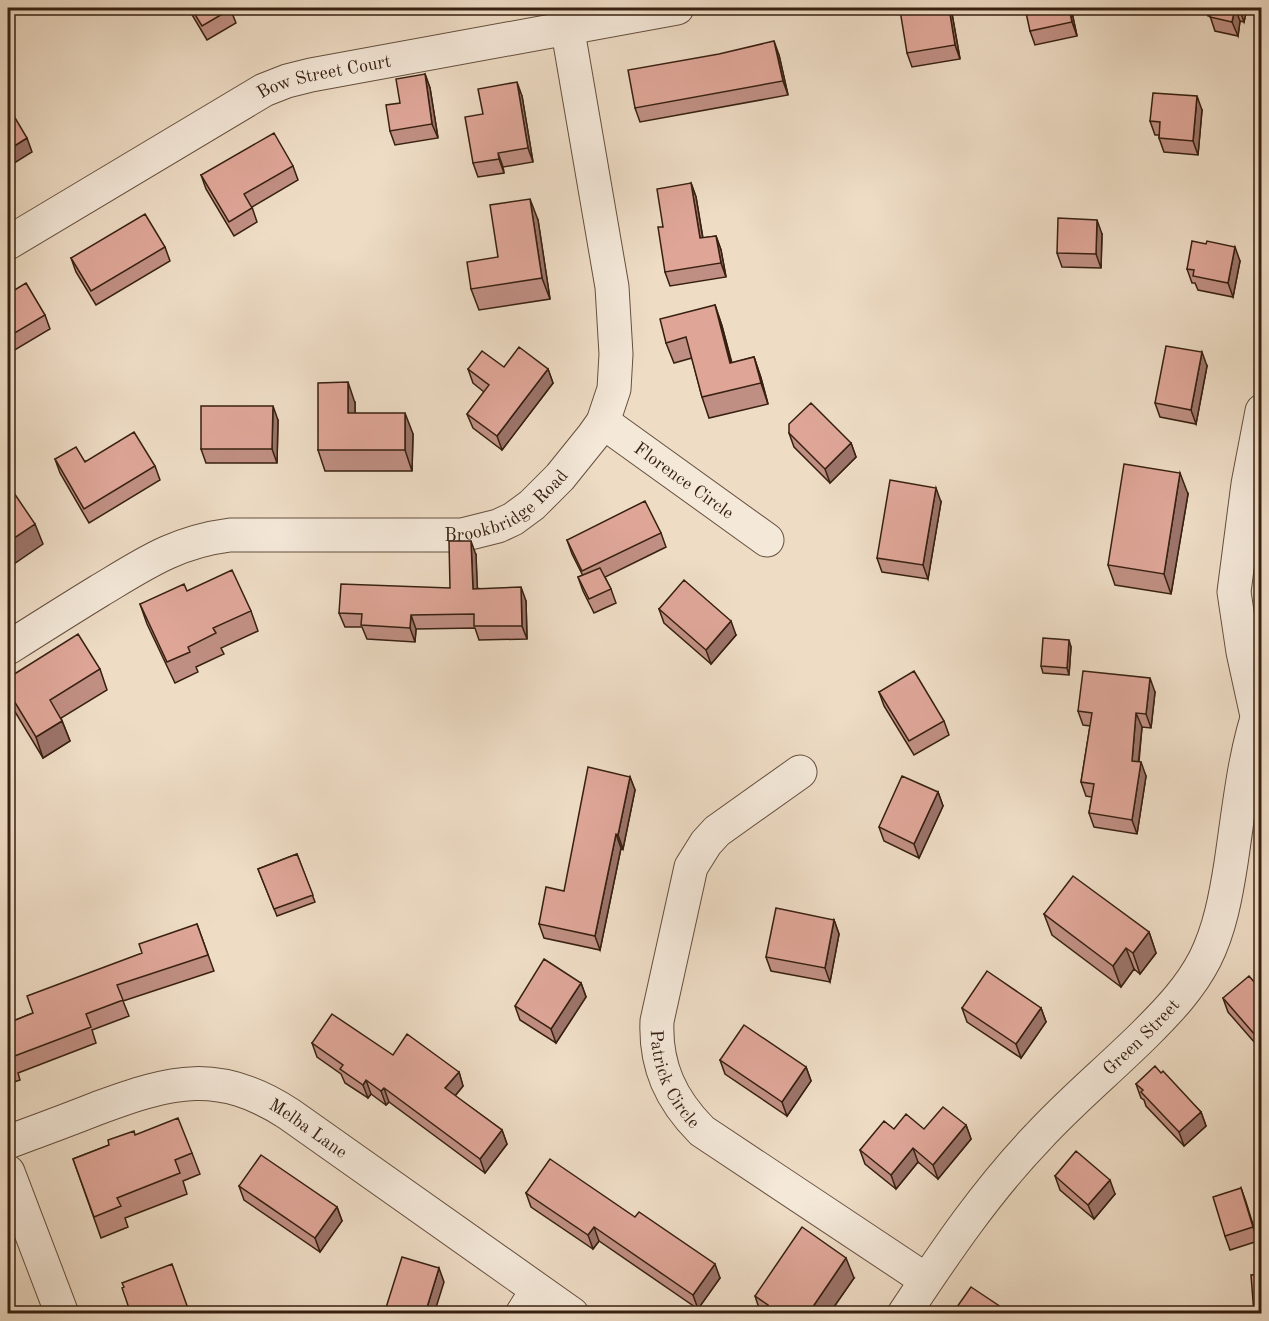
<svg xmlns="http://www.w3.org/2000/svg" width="1269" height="1321" font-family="'Old Standard TT',serif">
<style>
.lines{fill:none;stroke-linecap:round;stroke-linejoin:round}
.minor-casing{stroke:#654f3e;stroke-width:35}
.tertiary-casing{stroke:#654f3e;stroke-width:35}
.minor{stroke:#f4e8d9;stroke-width:33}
.tertiary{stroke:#f4e8d9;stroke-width:33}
.wall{fill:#c08f83;stroke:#372011;stroke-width:1.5}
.shaded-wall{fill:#9c746a;stroke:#372011;stroke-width:1.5}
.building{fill:#dfa698;stroke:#372011;stroke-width:1.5}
.labels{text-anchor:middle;stroke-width:5;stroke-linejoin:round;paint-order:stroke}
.street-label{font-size:18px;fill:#372011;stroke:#f4e8d9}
</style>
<rect width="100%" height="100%" fill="#eedcc5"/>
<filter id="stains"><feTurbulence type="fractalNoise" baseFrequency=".00333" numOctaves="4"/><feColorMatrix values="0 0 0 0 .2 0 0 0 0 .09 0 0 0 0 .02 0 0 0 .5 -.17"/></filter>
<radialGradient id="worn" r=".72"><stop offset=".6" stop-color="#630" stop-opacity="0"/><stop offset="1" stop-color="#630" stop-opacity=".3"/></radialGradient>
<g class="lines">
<defs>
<g id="minor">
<path id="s1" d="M 8,243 L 264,90 L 287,81 L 311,75 L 677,8"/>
<path id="s2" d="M 603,422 L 767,540"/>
<path id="s3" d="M 8,648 C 38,629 68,610 99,591 C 144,564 175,542 230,535 L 462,535 L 498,526 L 513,519 L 532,505 L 560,477 L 593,436 L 603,422 L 614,389 L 616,354 L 612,287 L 564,8"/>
<path d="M 1257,716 L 1243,652 L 1234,592 L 1248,484 L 1262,411"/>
<path id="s4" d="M 800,772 L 717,831 L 706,843 L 691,867 L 657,1021 C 655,1066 671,1100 702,1131 L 926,1280"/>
<path id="s5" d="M 8,1142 C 38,1131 68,1120 98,1108 C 171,1081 219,1068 289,1114 L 572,1314"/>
<path d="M 8,1172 L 62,1314"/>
<path d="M 522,1314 L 537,1290"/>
</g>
<g id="tertiary">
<path id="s6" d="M 904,1314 C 945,1252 987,1190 1038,1137 C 1072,1100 1111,1068 1146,1033 C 1169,1010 1190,988 1205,959 C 1220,929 1226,895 1231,863 C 1239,810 1244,753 1262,703"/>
</g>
</defs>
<use href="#minor" class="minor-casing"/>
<use href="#tertiary" class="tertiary-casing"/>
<use href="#minor" class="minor"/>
<use href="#tertiary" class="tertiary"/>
</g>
<path class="wall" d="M 188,8 L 230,8 L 236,23 L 207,40 Z
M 951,8 L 960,59 L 912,67 L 907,53 Z
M 1071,8 L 1077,36 L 1035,45 L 1030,31 Z
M 1205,8 L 1247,8 L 1244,22 L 1240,21 L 1238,36 L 1215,31 L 1210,16 L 1208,16 Z
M 779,55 L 788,95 L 640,122 L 635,108 Z
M 425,74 L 430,88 L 438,138 L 395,145 L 390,131 L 400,103 Z
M 522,96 L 533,162 L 503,167 L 504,173 L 478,177 L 473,163 L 483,114 Z
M 1202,110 L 1198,155 L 1164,152 L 1159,138 L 1159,135 L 1155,135 L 1150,121 Z
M 293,166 L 298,180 L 252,207 L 257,222 L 234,236 L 206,189 L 201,175 Z
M 691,183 L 696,197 L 703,238 L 716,236 L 721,250 L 726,277 L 670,286 L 665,272 L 663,227 Z
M 538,220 L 550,299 L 479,310 L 471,289 L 498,257 Z
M 1102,234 L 1101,268 L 1062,267 L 1057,253 Z
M 1206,244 L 1240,261 L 1233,297 L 1198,290 L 1195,283 L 1192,283 L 1187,269 Z
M 165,247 L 170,261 L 96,305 L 76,272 L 71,258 Z
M 8,294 L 45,315 L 50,329 L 8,354 Z
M 715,305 L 722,326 L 732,363 L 754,357 L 761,378 L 768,404 L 709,418 L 702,397 L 692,358 L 674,363 L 666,343 Z
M 1207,366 L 1196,424 L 1160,417 L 1155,403 Z
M 504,367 L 548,369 L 553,383 L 502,450 L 473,428 L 467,414 L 484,392 L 473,383 L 468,369 Z
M 355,403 L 355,413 L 413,434 L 412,471 L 325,471 L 318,450 Z
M 278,420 L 277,463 L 206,463 L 201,449 Z
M 789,433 L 851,443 L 856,457 L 830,483 L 794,447 Z
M 55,459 L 155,466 L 160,480 L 89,523 L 60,473 Z
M 1188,494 L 1171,594 L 1115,585 L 1108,565 Z
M 941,502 L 928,579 L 882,572 L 877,558 Z
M 661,533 L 666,547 L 605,577 L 611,589 L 616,603 L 594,613 L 583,591 L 578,577 L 583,576 L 572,554 L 567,540 Z
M 476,555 L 477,588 L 526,601 L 527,639 L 479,640 L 475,628 L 416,629 L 415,642 L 367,639 L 362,627 L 345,627 L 339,613 L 450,588 Z
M 187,591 L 251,611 L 258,631 L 221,648 L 224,654 L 196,667 L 198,672 L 175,683 L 147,624 L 140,604 Z
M 659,609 L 736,635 L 711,664 L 664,623 Z
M 1071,647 L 1069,675 L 1043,673 L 1041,666 Z
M 100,669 L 107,690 L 61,718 L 70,741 L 43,758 L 9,702 L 8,698 L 8,678 Z
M 879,692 L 944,721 L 949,735 L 914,755 L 884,706 Z
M 1155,692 L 1151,728 L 1142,727 L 1139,762 L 1146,776 L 1137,834 L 1094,827 L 1089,813 L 1092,797 L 1086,796 L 1081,782 L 1090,726 L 1083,725 L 1078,711 Z
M 630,777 L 635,790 L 623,849 L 621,848 L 600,950 L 544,938 L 539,924 L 564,891 Z
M 938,792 L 943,806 L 919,858 L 884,841 L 879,827 Z
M 297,854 L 315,902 L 277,916 L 258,869 Z
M 1044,914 L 1149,932 L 1156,953 L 1140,974 L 1134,969 L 1121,987 L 1052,935 Z
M 834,920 L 839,934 L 830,982 L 771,971 L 766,957 Z
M 197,924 L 214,971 L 123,1001 L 129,1016 L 92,1030 L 96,1043 L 18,1073 L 20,1080 L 8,1084 L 8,1023 L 33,1013 Z
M 581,983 L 586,997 L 556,1043 L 520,1020 L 515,1006 Z
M 1262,991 L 1262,1051 L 1228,1012 L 1223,998 Z
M 962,1008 L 1041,1008 L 1046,1022 L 1021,1058 L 967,1022 Z
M 312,1043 L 393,1055 L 459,1072 L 463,1086 L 455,1096 L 502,1130 L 507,1144 L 485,1173 L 389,1102 L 386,1105 L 371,1094 L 368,1098 L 345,1083 L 341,1074 L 317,1057 Z
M 720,1060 L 806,1067 L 811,1081 L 787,1116 L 725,1074 Z
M 1161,1073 L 1201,1112 L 1206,1126 L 1184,1146 L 1146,1106 L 1144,1100 L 1141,1098 L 1136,1084 Z
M 966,1125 L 971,1139 L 938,1179 L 918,1162 L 896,1189 L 865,1164 L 860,1150 L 894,1129 L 924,1129 Z
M 135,1135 L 192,1153 L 200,1174 L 183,1181 L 187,1194 L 125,1218 L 128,1227 L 101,1238 L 73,1159 Z
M 1055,1176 L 1115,1194 L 1094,1219 L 1060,1190 Z
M 239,1186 L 337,1207 L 342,1221 L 320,1252 L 244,1200 Z
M 1241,1188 L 1258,1241 L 1230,1250 L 1225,1236 Z
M 526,1193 L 720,1278 L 698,1309 L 599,1241 L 593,1249 L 531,1207 Z
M 854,1278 L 829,1314 L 761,1314 L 755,1296 Z"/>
<path class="shaded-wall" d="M 949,8 L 951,8 L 960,59 L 955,45 Z
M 1069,8 L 1071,8 L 1077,36 L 1072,22 Z
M 1235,8 L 1240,21 L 1238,36 L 1232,22 Z
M 1239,8 L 1247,8 L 1244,22 Z
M 774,41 L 779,55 L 788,95 L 783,81 Z
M 425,74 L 430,88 L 438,138 L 432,124 Z
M 517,82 L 522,96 L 533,162 L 528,148 Z
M 1197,96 L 1202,110 L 1198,155 L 1193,141 Z
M 27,138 L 32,152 L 8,167 L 8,150 Z
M 498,153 L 503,167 L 504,173 L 499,159 Z
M 691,183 L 696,197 L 705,252 L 700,238 Z
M 530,199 L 538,220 L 550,299 L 542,278 Z
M 1097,220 L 1102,234 L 1101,268 L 1096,254 Z
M 716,236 L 721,250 L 726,277 L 721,263 Z
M 1235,247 L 1240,261 L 1233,297 L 1228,283 Z
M 715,305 L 722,326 L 737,384 L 730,363 Z
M 1202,352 L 1207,366 L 1196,424 L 1191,410 Z
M 754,357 L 761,378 L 768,404 L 761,383 Z
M 548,369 L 553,383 L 502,450 L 497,436 Z
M 348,382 L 355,403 L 355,434 L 348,413 Z
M 273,406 L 278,420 L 277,463 L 272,449 Z
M 405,413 L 413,434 L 412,471 L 405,450 Z
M 851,443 L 856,457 L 830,483 L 825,469 Z
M 1180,473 L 1188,494 L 1171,594 L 1164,574 Z
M 936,488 L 941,502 L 928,579 L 923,565 Z
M 35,524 L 43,544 L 8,568 L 8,542 Z
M 471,541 L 476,555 L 478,603 L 473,589 Z
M 521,587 L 526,601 L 527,639 L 522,626 Z
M 411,615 L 416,629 L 415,642 L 410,628 Z
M 731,621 L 736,635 L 711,664 L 706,650 Z
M 1069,640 L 1071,647 L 1069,675 L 1067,668 Z
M 1150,678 L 1155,692 L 1151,728 L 1146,714 Z
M 1136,713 L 1142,727 L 1137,775 L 1132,761 Z
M 62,721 L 70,741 L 43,758 L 36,737 Z
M 1141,762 L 1146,776 L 1137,834 L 1132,820 Z
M 630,777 L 635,790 L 623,849 L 618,835 Z
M 938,792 L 943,806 L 919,858 L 914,844 Z
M 616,834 L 621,848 L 600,950 L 595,936 Z
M 834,920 L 839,934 L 830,982 L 825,968 Z
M 1149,932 L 1156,953 L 1140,974 L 1133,953 Z
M 1126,948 L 1134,969 L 1121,987 L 1113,966 Z
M 581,983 L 586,997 L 556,1043 L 551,1029 Z
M 1041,1008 L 1046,1022 L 1021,1058 L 1016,1044 Z
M 806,1067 L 811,1081 L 787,1116 L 782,1102 Z
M 459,1072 L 463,1086 L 450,1102 L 445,1088 Z
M 366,1080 L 371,1094 L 368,1098 L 363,1085 Z
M 384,1088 L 389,1102 L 386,1105 L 381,1091 Z
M 1201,1112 L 1206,1126 L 1184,1146 L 1179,1132 Z
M 966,1125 L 971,1139 L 938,1179 L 933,1165 Z
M 502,1130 L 507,1144 L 485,1173 L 480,1159 Z
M 913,1148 L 918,1162 L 896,1189 L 891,1175 Z
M 1110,1180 L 1115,1194 L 1094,1219 L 1088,1205 Z
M 1241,1188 L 1246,1202 L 1258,1241 L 1253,1227 Z
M 337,1207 L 342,1221 L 320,1252 L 315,1238 Z
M 594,1227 L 599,1241 L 593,1249 L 588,1235 Z
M 846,1258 L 854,1278 L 829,1314 L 808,1314 Z
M 715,1264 L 720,1278 L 698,1309 L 693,1295 Z
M 439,1268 L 444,1282 L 434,1314 L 425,1314 Z"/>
<path class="building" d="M 191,8 L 230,8 L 231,9 L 202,26 Z
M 912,8 L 949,8 L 955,45 L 907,53 L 900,10 Z
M 1025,8 L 1069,8 L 1072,22 L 1030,31 Z
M 1212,8 L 1235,8 L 1232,22 L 1210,17 Z
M 774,41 L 783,81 L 635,108 L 628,70 L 719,54 Z
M 425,74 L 432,124 L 390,131 L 386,105 L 400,103 L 396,79 Z
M 517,82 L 528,148 L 498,153 L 499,159 L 473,163 L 465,117 L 483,114 L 478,89 Z
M 1153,93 L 1197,96 L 1193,141 L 1159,138 L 1160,122 L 1150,121 Z
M 8,106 L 27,138 L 8,150 Z
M 274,133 L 293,166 L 244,194 L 252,208 L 229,222 L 201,175 Z
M 691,183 L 700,238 L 716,236 L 721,263 L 665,272 L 658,227 L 663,227 L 657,189 Z
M 530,199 L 542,278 L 471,289 L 467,262 L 498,257 L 490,205 Z
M 145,214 L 165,247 L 91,291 L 71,258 Z
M 1058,218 L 1097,220 L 1096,254 L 1057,253 Z
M 1192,241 L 1206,244 L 1207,241 L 1235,247 L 1228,283 L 1193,276 L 1194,270 L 1187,269 Z
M 26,283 L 45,315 L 8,337 L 8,294 Z
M 715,305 L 730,363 L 754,357 L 761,383 L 702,397 L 686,337 L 666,343 L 660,319 Z
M 1166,346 L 1202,352 L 1191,410 L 1155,403 Z
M 519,347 L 548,369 L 497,436 L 467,414 L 489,385 L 468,369 L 482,351 L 504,367 Z
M 348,382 L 348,413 L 405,413 L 405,450 L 318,450 L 318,383 Z
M 811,403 L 851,443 L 825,469 L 789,433 L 789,424 Z
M 201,406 L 273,406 L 272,449 L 201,449 Z
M 134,432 L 155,466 L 84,509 L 55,459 L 76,447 L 85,462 Z
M 1124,464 L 1180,473 L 1164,574 L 1108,565 Z
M 890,480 L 936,488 L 923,565 L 877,558 Z
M 14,493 L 35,524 L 8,542 L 8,498 Z
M 645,501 L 661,533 L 582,571 L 567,540 Z
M 449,541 L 471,541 L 473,589 L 521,587 L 522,626 L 474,626 L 474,614 L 411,615 L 410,628 L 361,625 L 362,614 L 339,613 L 341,584 L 450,588 Z
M 600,568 L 611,589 L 589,599 L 578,577 Z
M 232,570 L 251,611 L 213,628 L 216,633 L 188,647 L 190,652 L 167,662 L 140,604 L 184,584 L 187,591 Z
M 684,580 L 731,621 L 706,650 L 659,609 Z
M 78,634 L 100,669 L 50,700 L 62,721 L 36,737 L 8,691 L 8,678 Z
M 1043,638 L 1069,640 L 1067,668 L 1041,666 Z
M 914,671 L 944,721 L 909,741 L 879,692 Z
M 1083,671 L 1150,678 L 1146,714 L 1136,713 L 1132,761 L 1141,762 L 1132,820 L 1089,813 L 1094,784 L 1081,782 L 1092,713 L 1078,711 Z
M 588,767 L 630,777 L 618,835 L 616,834 L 595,936 L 539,924 L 546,887 L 564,891 Z
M 902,776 L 938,792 L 914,844 L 879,827 Z
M 297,854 L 313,895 L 274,909 L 258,869 Z
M 1073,876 L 1149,932 L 1133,953 L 1126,948 L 1113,966 L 1044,914 Z
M 776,908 L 834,920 L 825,968 L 766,957 Z
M 197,924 L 208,955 L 117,985 L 123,1000 L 86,1014 L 91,1027 L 12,1057 L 14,1063 L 8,1066 L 8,1023 L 33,1013 L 27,996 L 142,953 L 139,944 Z
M 544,959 L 581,983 L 551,1029 L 515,1006 Z
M 987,971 L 1041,1008 L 1016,1044 L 962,1008 Z
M 1249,976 L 1262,991 L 1262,1043 L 1223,998 Z
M 332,1014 L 393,1055 L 407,1034 L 459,1072 L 445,1088 L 502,1130 L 480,1159 L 384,1088 L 381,1091 L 366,1080 L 363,1085 L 340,1069 L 343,1065 L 312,1043 Z
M 744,1025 L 806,1067 L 782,1102 L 720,1060 Z
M 1155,1066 L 1161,1073 L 1163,1071 L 1201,1112 L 1179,1132 L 1141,1092 L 1143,1090 L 1136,1084 Z
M 943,1107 L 966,1125 L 933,1165 L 913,1148 L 891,1175 L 860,1150 L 884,1121 L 894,1129 L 906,1114 L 924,1129 Z
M 178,1118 L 192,1153 L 175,1160 L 180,1173 L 117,1198 L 121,1206 L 94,1217 L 73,1159 L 109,1145 L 108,1140 L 134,1131 L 135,1135 Z
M 1076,1151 L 1110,1180 L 1088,1205 L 1055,1176 Z
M 261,1155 L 337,1207 L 315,1238 L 239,1186 Z
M 550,1159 L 635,1217 L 639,1212 L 715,1264 L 693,1295 L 594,1227 L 588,1235 L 526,1193 Z
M 1241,1188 L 1253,1227 L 1225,1236 L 1213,1197 Z
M 802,1227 L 846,1258 L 808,1314 L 762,1314 L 768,1305 L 755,1296 Z
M 402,1257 L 439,1268 L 425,1314 L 384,1314 Z
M 172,1264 L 190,1314 L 131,1314 L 122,1288 L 124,1287 L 122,1283 Z
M 1262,1274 L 1262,1314 L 1254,1314 L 1251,1275 Z
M 971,1287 L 1004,1309 L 1001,1314 L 952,1314 Z"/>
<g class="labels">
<g class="street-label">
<text dy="6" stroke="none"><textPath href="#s1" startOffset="360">Bow Street Court</textPath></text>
<text dy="6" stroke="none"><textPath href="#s2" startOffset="100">Florence Circle</textPath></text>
<text dy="6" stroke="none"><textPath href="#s3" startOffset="536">Brookbridge Road</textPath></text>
<text dy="6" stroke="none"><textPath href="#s6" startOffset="366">Green Street</textPath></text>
<text dy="6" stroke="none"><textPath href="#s4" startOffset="366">Patrick Circle</textPath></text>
<text dy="6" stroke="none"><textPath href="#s5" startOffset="321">Melba Lane</textPath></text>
</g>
</g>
<rect width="1269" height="1321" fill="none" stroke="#eedcc5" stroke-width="30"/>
<rect x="9" y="9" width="1251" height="1303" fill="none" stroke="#372011" stroke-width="3"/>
<rect x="15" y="15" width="1239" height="1291" fill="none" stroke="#372011" stroke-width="1.5"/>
<rect width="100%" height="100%" filter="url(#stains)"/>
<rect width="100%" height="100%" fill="url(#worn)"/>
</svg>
